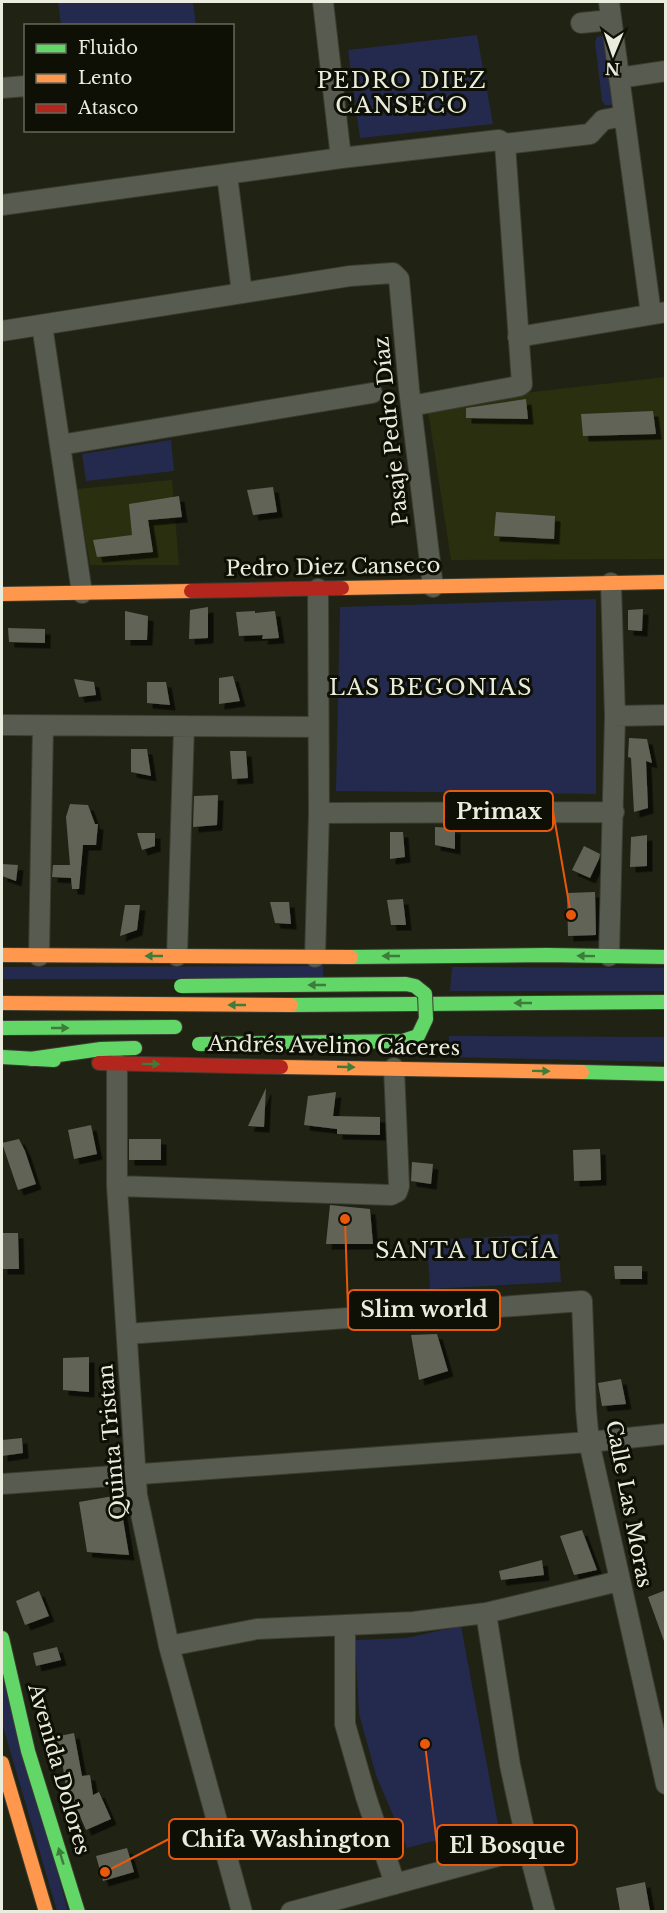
<svg xmlns="http://www.w3.org/2000/svg" width="667" height="1913" font-family="'Libre Baskerville',serif">
<style>
.built{fill:#2a2f0f}
.green{fill:#232a4e}
.building{fill:#616356;filter:url(#shadow)}
.lines{fill:none;stroke-linecap:round;stroke-linejoin:round}
.street-casing{stroke:#3b3c31;stroke-width:22}
.fast-casing{stroke:#3b3c31;stroke-width:16}
.slow-casing{stroke:#3b3c31;stroke-width:16}
.jam-casing{stroke:#3b3c31;stroke-width:16}
.street{stroke:#585b4f;stroke-width:20}
.fast{stroke:#63d668;stroke-width:14}
.slow{stroke:#ff974d;stroke-width:14}
.jam{stroke:#b3261e;stroke-width:14}
.fast-bridge-casing{stroke:#3b3c31;stroke-width:16;stroke-linecap:butt}
.fast-bridge{stroke:#63d668;stroke-width:14}
.oneway{fill:#3d7c3b}
.labels{text-anchor:middle;stroke-width:6;stroke-linejoin:round;paint-order:stroke}
.street-label{font-size:21px;fill:#eaeddd;stroke:#0e0f05}
.neighbourhood-label{font-size:22px;letter-spacing:1.5px;fill:#eaeddd;stroke:#0e0f05}
.leader{fill:none;stroke:#e8590c;stroke-width:2}
.callout-dot{fill:#e8590c;stroke:#0e0f05;stroke-width:2}
.callout{fill:#0e0f05;stroke:#e8590c;stroke-width:2}
.callout-label{font-size:22px;text-anchor:middle;font-weight:bold;fill:#eaeddd}
</style>
<defs>
<filter id="shadow"><feDropShadow dx="5.5" dy="5.5" stdDeviation="0" flood-color="#0009"/></filter>
</defs>
<rect width="100%" height="100%" fill="#202213"/>
<path class="built" d="M 665,377 L 665,559 L 451,560 L 427,404 Z
M 172,480 L 179,565 L 90,565 L 77,489 Z"/>
<path class="green" d="M 58,2 L 193,2 L 196,25 L 61,25 Z
M 477,35 L 493,124 L 360,138 L 348,50 Z
M 600,36 L 606,37 L 614,101 L 612,105 L 605,105 L 602,101 L 595,42 L 597,37 Z
M 171,440 L 174,471 L 86,481 L 82,454 Z
M 596,599 L 596,794 L 336,791 L 340,607 Z
M 323,966 L 323,979 L 2,979 L 2,967 Z
M 452,967 L 665,968 L 665,991 L 450,991 Z
M 449,1036 L 665,1037 L 665,1062 L 449,1057 Z
M 558,1234 L 561,1282 L 430,1289 L 427,1240 Z
M 461,1626 L 498,1824 L 407,1848 L 376,1775 L 359,1714 L 355,1640 L 406,1638 Z
M 2,1674 L 68,1911 L 57,1911 L 2,1723 Z"/>
<path class="building" d="M 526,399 L 528,419 L 466,418 L 466,408 Z
M 653,411 L 656,434 L 583,436 L 581,414 Z
M 273,487 L 277,512 L 253,515 L 247,490 Z
M 179,496 L 182,517 L 148,520 L 153,552 L 97,557 L 93,540 L 132,535 L 129,504 Z
M 496,512 L 555,516 L 554,539 L 494,536 Z
M 208,607 L 208,638 L 189,639 L 190,610 Z
M 643,609 L 642,631 L 628,630 L 628,610 Z
M 125,611 L 148,616 L 147,640 L 125,640 Z
M 255,611 L 255,613 L 275,611 L 279,638 L 262,639 L 263,635 L 239,636 L 236,612 Z
M 8,628 L 45,629 L 45,643 L 9,642 Z
M 233,676 L 240,701 L 219,704 L 219,678 Z
M 74,679 L 94,682 L 96,695 L 79,697 Z
M 147,682 L 166,682 L 170,705 L 147,703 Z
M 629,738 L 647,739 L 652,763 L 646,761 L 648,808 L 634,812 L 631,758 L 628,757 Z
M 131,749 L 147,749 L 151,776 L 131,772 Z
M 230,751 L 246,751 L 248,778 L 232,779 Z
M 218,795 L 217,825 L 193,827 L 194,796 Z
M 70,804 L 88,805 L 95,824 L 98,824 L 96,845 L 83,845 L 79,889 L 72,889 L 71,878 L 52,877 L 53,865 L 70,865 L 66,817 Z
M 435,827 L 455,828 L 455,849 L 435,845 Z
M 390,832 L 403,832 L 405,857 L 390,859 Z
M 137,833 L 155,833 L 155,846 L 142,850 Z
M 647,835 L 647,866 L 630,867 L 631,837 Z
M 584,846 L 600,854 L 599,859 L 590,878 L 572,870 Z
M 2,864 L 18,865 L 16,881 L 2,876 Z
M 595,892 L 596,935 L 568,936 L 567,893 Z
M 403,899 L 406,925 L 391,925 L 387,900 Z
M 270,902 L 289,902 L 291,924 L 275,923 Z
M 125,905 L 140,905 L 137,930 L 120,936 Z
M 266,1088 L 264,1127 L 248,1126 Z
M 336,1092 L 333,1116 L 380,1117 L 380,1135 L 337,1134 L 337,1129 L 304,1125 L 308,1096 Z
M 91,1125 L 97,1154 L 74,1159 L 68,1130 Z
M 19,1139 L 25,1151 L 36,1184 L 18,1190 L 2,1143 Z
M 129,1139 L 161,1139 L 161,1160 L 129,1160 Z
M 600,1149 L 601,1180 L 574,1181 L 573,1150 Z
M 412,1162 L 433,1164 L 431,1184 L 411,1181 Z
M 330,1205 L 370,1209 L 373,1244 L 326,1244 Z
M 2,1233 L 18,1233 L 19,1269 L 2,1269 Z
M 614,1266 L 642,1266 L 642,1279 L 615,1279 Z
M 437,1334 L 448,1371 L 419,1380 L 411,1335 Z
M 89,1357 L 89,1392 L 63,1390 L 63,1358 Z
M 621,1379 L 626,1404 L 602,1406 L 598,1383 Z
M 22,1438 L 23,1453 L 2,1456 L 2,1440 Z
M 119,1495 L 129,1555 L 87,1552 L 79,1502 Z
M 582,1530 L 597,1570 L 574,1575 L 560,1536 Z
M 542,1560 L 544,1575 L 501,1580 L 499,1571 Z
M 666,1590 L 666,1641 L 664,1641 L 648,1597 Z
M 39,1591 L 49,1616 L 25,1625 L 16,1601 Z
M 57,1647 L 61,1660 L 36,1666 L 33,1653 Z
M 74,1733 L 82,1776 L 90,1775 L 93,1795 L 99,1792 L 111,1819 L 86,1830 L 70,1793 L 67,1794 L 61,1754 L 54,1756 L 50,1738 Z
M 127,1848 L 134,1872 L 103,1881 L 96,1856 Z
M 645,1882 L 650,1911 L 620,1911 L 616,1888 Z"/>
<g class="lines">
<defs>
<path id="street" d="M 323,2 L 341,158
M 609,2 L 651,314
M 581,23 L 610,20
M 619,78 L 666,71
M 2,88 L 26,86
M 227,175 L 242,293
M 2,205 L 341,158 L 499,140 L 505,144 L 590,134 L 603,120 L 624,116
M 42,325 L 82,593
M 2,331 L 350,276 L 393,273 L 399,279 L 409,389 L 433,587
M 518,337 L 666,312
M 411,406 L 519,386 L 522,384 L 505,144
M 60,445 L 372,393
M 615,716 L 666,715
M 2,725 L 318,727
M 319,813 L 614,812
M 39,956 L 43,726
M 177,956 L 184,726
M 609,956 L 615,716 L 611,583
M 315,957 L 319,813 L 318,589
M 117,1064 L 117,1186 L 137,1495 L 169,1646 L 242,1912
M 117,1186 L 391,1195 L 397,1192 L 399,1186 L 394,1068
M 127,1334 L 582,1301 L 586,1409 L 589,1442 L 666,1784
M 2,1484 L 589,1442 L 666,1434
M 486,1613 L 510,1765 L 528,1848 L 545,1912
M 345,1626 L 345,1724 L 366,1797 L 395,1884
M 169,1646 L 257,1629 L 413,1622 L 486,1613 L 619,1581
M 291,1912 L 528,1848"/>
<path id="fast" d="M 351,957 L 547,955 L 666,957
M 291,1005 L 666,1002
M 2,1028 L 175,1027
M 2,1057 L 54,1060
M 30,1059 L 101,1049 L 135,1048
M 582,1072 L 666,1074
M 2,1638 L 28,1751 L 78,1912"/>
<path id="slow" d="M 342,588 L 666,582
M 2,594 L 191,591
M 2,955 L 351,957
M 2,1003 L 291,1005
M 281,1067 L 582,1072
M 2,1763 L 46,1912"/>
<path id="jam" d="M 191,591 L 342,588
M 99,1063 L 281,1067"/>
</defs>
<use href="#street" class="street-casing"/>
<use href="#fast" class="fast-casing"/>
<use href="#slow" class="slow-casing"/>
<use href="#jam" class="jam-casing"/>
<use href="#street" class="street"/>
<use href="#fast" class="fast"/>
<use href="#slow" class="slow"/>
<use href="#jam" class="jam"/>
<defs>
<path id="fast-bridge" d="M 181,986 L 406,984 L 415,986 L 425,994 L 426,1019 L 418,1036 L 403,1041 L 199,1044"/>
</defs>
<use href="#fast-bridge" class="fast-bridge-casing"/>
<use href="#fast-bridge" class="fast-bridge"/>
</g>
<defs><path id="oneway-solid" d="M-6-.8H1V-3.2L6.5 0L1 3.2V.8H-6Z" transform="scale(1.5)"/></defs>
<g class="oneway">
<use href="#oneway-solid" transform="translate(154 956) rotate(-180)"/>
<use href="#oneway-solid" transform="translate(391 956) rotate(180)"/>
<use href="#oneway-solid" transform="translate(586 956) rotate(-179)"/>
<use href="#oneway-solid" transform="translate(317 985) rotate(180)"/>
<use href="#oneway-solid" transform="translate(523 1003) rotate(180)"/>
<use href="#oneway-solid" transform="translate(237 1005) rotate(180)"/>
<use href="#oneway-solid" transform="translate(60 1028)"/>
<use href="#oneway-solid" transform="translate(151 1064) rotate(1)"/>
<use href="#oneway-solid" transform="translate(346 1067) rotate(2)"/>
<use href="#oneway-solid" transform="translate(541 1071) rotate(1)"/>
<use href="#oneway-solid" transform="translate(61 1856) rotate(-107)"/>
</g>
<g class="labels">
<g class="street-label">
<text transform="translate(391 431) rotate(-96)" y="7">Pasaje Pedro Díaz</text>
<text transform="translate(333 567) rotate(-1)" y="7">Pedro Diez Canseco</text>
<text transform="translate(334 1046) rotate(1)" y="7">Andrés Avelino Cáceres</text>
<text transform="translate(112 1442) rotate(-95)" y="7">Quinta Tristan</text>
<text transform="translate(629 1504) rotate(79)" y="7">Calle Las Moras</text>
<text transform="translate(59 1769) rotate(74)" y="7">Avenida Dolores</text>
</g>
<g class="neighbourhood-label">
<text x="402" y="88">PEDRO DIEZ<tspan x="402" dy="25">CANSECO</tspan></text>
<text x="431" y="695">LAS BEGONIAS</text>
<text x="467" y="1258">SANTA LUCÍA</text>
</g>
</g>
<path class="leader" d="M571 915L553 811M345 1219L348 1310M105 1872L169 1839M425 1744L437 1845"/>
<g class="callout-dot">
<circle cx="571" cy="915" r="6"/>
<circle cx="345" cy="1219" r="6"/>
<circle cx="105" cy="1872" r="6"/>
<circle cx="425" cy="1744" r="6"/>
</g>
<g class="callout">
<rect x="444" y="791" width="109" height="40" rx="6"/>
<rect x="348" y="1290" width="152" height="40" rx="6"/>
<rect x="169" y="1819" width="234" height="40" rx="6"/>
<rect x="437" y="1825" width="140" height="40" rx="6"/>
</g>
<g class="callout-label">
<text x="499" y="819">Primax</text>
<text x="424" y="1317">Slim world</text>
<text x="286" y="1847">Chifa Washington</text>
<text x="507" y="1853">El Bosque</text>
</g>
<rect width="667" height="1913" fill="none" stroke="#eaeddd" stroke-width="6"/>
<rect x="24" y="24" width="210" height="108" fill="#0e0f05" stroke="#66685b" stroke-width="1.5"/>
<rect x="36" y="44" width="30" height="9" fill="#63d668" stroke="#66685b" stroke-width="1.5"/>
<text x="78" y="54" font-size="18" fill="#eaeddd">Fluido</text>
<rect x="36" y="74" width="30" height="9" fill="#ff974d" stroke="#66685b" stroke-width="1.5"/>
<text x="78" y="84" font-size="18" fill="#eaeddd">Lento</text>
<rect x="36" y="104" width="30" height="9" fill="#b3261e" stroke="#66685b" stroke-width="1.5"/>
<text x="78" y="114" font-size="18" fill="#eaeddd">Atasco</text>
<g transform="translate(613 54) rotate(182)" stroke="#0e0f05" stroke-width="4.5" paint-order="stroke">
<path d="M0-4.5L10 22L0 15L-10 22Z" fill="#eaeddd"/>
<text y="-9" font-size="16" font-weight="bold" text-anchor="middle" fill="#eaeddd">N</text>
</g>
</svg>
